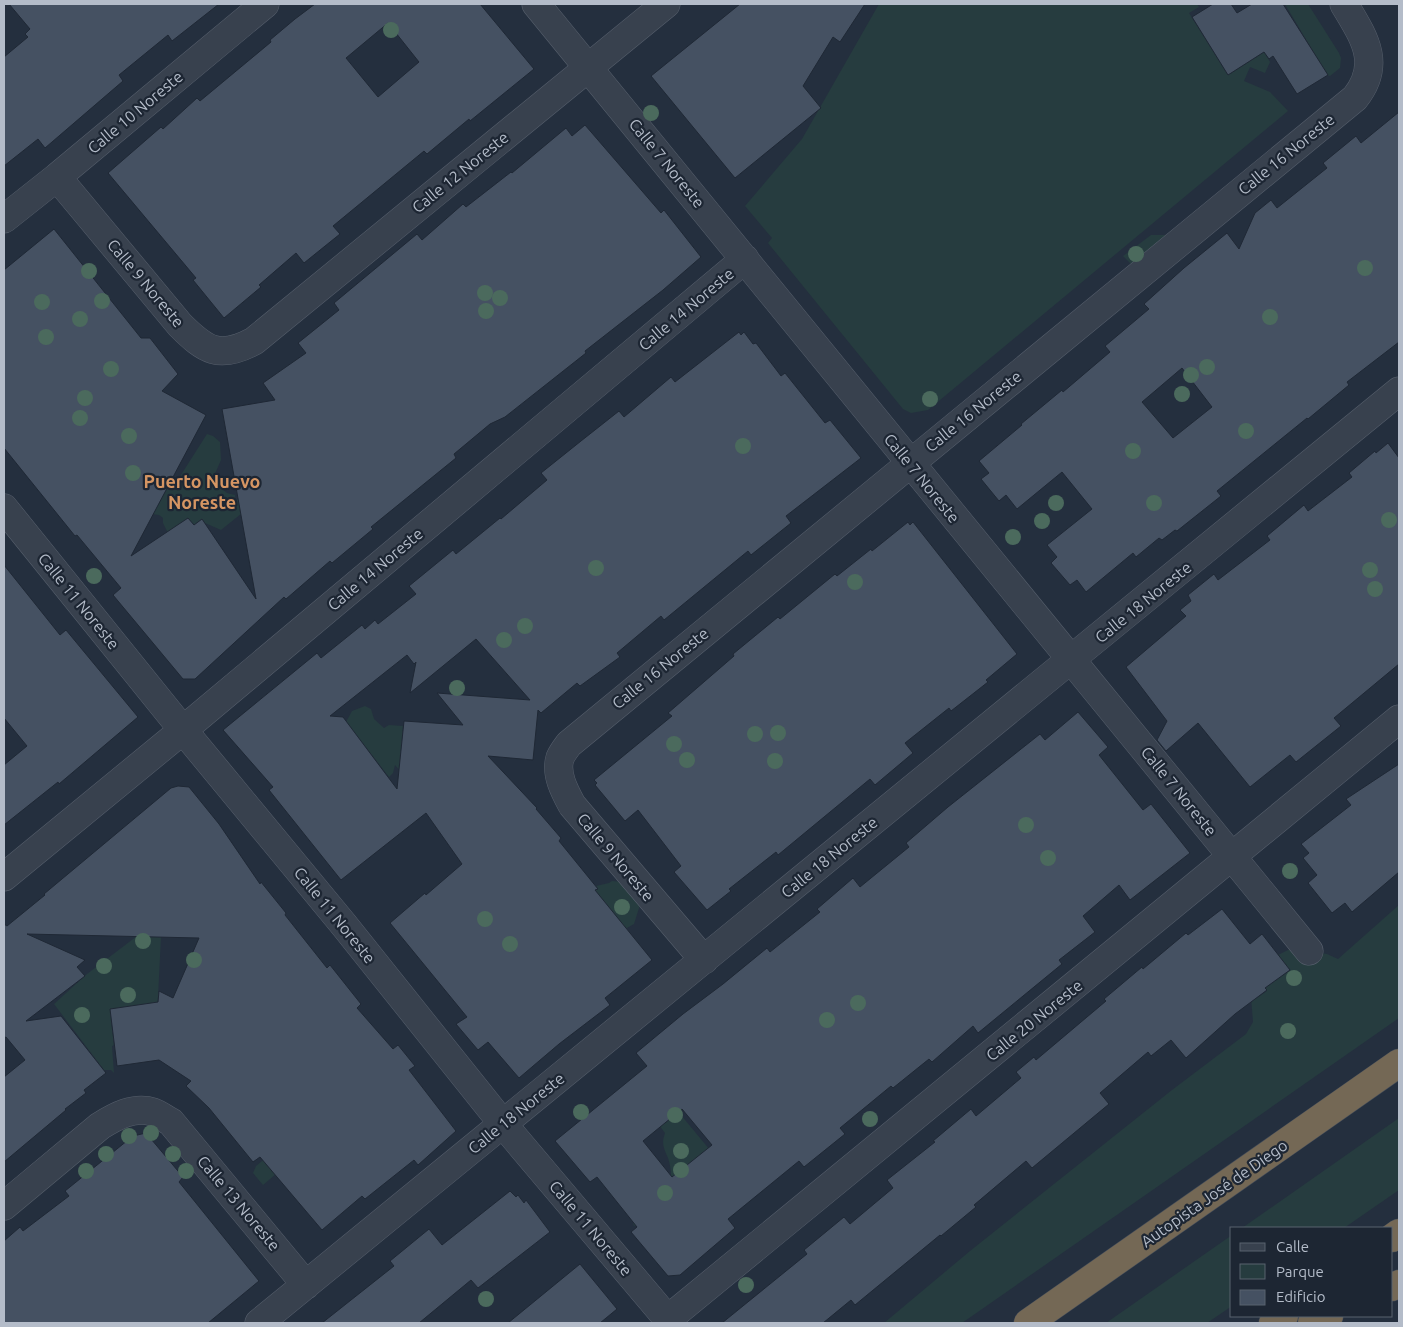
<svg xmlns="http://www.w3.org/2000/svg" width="1403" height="1327" font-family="Ubuntu,sans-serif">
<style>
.green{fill:#263c3f}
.building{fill:#455162;stroke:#1f2835;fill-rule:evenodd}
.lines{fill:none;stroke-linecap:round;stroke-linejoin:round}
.minor-casing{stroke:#565f6c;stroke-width:29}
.highway-casing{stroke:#434c59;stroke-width:29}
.minor{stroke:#38414e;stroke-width:28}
.highway{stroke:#746855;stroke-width:28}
.tree{fill:#4b6a5d}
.labels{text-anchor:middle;stroke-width:4.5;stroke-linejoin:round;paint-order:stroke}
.street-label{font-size:16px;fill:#b4bcc9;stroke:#1d2633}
.neighbourhood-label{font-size:18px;font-weight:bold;fill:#d59563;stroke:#1d2633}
</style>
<rect width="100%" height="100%" fill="#242f3e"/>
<path class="green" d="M 879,4 L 1197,4 L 1199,7 L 1189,13 L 1228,75 L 1264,52 L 1270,62 L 1265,73 L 1250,67 L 1244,81 L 1270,92 L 1288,111 L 928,410 L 911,413 L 903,409 L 768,243 L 772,238 L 745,206 L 802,139 Z
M 1285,4 L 1308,4 L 1339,53 L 1341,58 L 1340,68 L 1330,76 L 1327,75 Z
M 1151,235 L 1168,235 L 1133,266 L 1123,256 Z
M 207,434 L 213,436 L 220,442 L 221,460 L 214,476 L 215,483 L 227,493 L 235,495 L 235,501 L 245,495 L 267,493 L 221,530 L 205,523 L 202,519 L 194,525 L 188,518 L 168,533 L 163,523 L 163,518 L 159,515 L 152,514 L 170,479 L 179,478 Z
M 365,706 L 371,709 L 374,719 L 384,728 L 389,725 L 403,726 L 402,739 L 408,740 L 402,773 L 395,765 L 393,773 L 389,777 L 346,722 L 352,711 Z
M 612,881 L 622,882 L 640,905 L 634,924 L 625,929 L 595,890 L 598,889 L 596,886 L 609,883 Z
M 1399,905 L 1399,1018 L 962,1323 L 884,1323 L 970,1251 L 1172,1090 L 1246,1034 L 1253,1022 L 1251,997 L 1255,994 L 1257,998 L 1267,991 L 1265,988 L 1290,970 L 1278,955 L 1292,948 L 1327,954 L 1338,959 Z
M 141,933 L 161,937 L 155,1057 L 111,1018 L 114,1045 L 112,1046 L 114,1073 L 111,1070 L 104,1070 L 54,1004 L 87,974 Z
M 676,1109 L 719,1161 L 642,1223 L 634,1226 L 633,1223 L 647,1195 L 671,1176 C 671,1170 670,1164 668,1158 C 664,1149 661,1144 665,1133 L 659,1125 Z
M 1399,1118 L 1399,1190 L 1344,1228 L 1242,1228 Z
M 300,1130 L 311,1144 L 263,1185 L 253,1173 L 256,1166 Z
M 1232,1235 L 1232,1306 L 1207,1323 L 1106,1323 Z"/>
<path class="building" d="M 9,4 L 219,4 L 172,41 L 168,35 L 119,75 L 123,81 L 45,148 L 38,139 L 4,166 L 4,57 L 28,37 L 25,34 L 30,29 Z
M 315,4 L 480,4 L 534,69 L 470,121 L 469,119 L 427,154 L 424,151 L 333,226 L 340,234 L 304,263 L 296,253 L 259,285 L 261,287 L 224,318 L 193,280 L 196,278 L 108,173 L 161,127 L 163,129 L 197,98 L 200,101 L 271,42 L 270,40 L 295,19 ZM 388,23 L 419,62 L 378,97 L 346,58 Z
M 740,4 L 865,4 L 840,42 L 833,37 L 803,86 L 821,108 L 735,178 L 651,76 Z
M 1213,4 L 1231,4 L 1237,13 L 1252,4 L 1283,4 L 1328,75 L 1297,94 L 1273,56 L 1269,59 L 1264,52 L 1228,75 L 1192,17 Z
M 1399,112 L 1399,342 L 1347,382 L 1349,385 L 1308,419 L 1307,418 L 1217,491 L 1221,496 L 1177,531 L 1175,530 L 1162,540 L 1159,538 L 1136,557 L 1133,553 L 1086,592 L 1077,580 L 1070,585 L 1051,563 L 1057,557 L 1047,545 L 1092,509 L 1062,472 L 1017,509 L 1006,495 L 999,501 L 981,479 L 989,473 L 979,461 L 1022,425 L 1021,424 L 1062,390 L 1063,392 L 1110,352 L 1105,346 L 1149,309 L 1144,304 L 1184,268 L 1227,233 L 1239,249 L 1255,213 L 1271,200 L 1277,208 L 1327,168 L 1323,163 L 1356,136 L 1361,143 ZM 1182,368 L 1212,407 L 1173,438 L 1142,402 Z
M 585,125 L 661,213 L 664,210 L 701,257 L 663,290 L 585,351 L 586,353 L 505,417 L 490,424 L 454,454 L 456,458 L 371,527 L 373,529 L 332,563 L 330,561 L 286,599 L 284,597 L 195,679 L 183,679 L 113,595 L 121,588 L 77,535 L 75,536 L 4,448 L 4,270 L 54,229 L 141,338 L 150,338 L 178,374 L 162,391 L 206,415 L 131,556 L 188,518 L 194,525 L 202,519 L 256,599 L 222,409 L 275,400 L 263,383 L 306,353 L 298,343 L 339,310 L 334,303 L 417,234 L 422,240 L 463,204 L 466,207 L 511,172 L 512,173 L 566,128 L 572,136 Z
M 739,332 L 741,335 L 744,332 L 753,344 L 756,343 L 781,376 L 785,373 L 825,423 L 830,420 L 861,458 L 786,516 L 791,523 L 751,555 L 748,551 L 664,620 L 661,616 L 617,653 L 620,657 L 580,686 L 577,683 L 541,713 L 538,710 L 533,760 L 488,756 L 537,808 L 536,809 L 561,838 L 559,841 L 598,889 L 595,890 L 652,960 L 605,998 L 610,1005 L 559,1044 L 519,1078 L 488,1042 L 478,1050 L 456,1024 L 467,1017 L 390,923 L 425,893 L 426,895 L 462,864 L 426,813 L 341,880 L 269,790 L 273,787 L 223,730 L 317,653 L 321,658 L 362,625 L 365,629 L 375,620 L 378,624 L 416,594 L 409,586 L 453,550 L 456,554 L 500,518 L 501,519 L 547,480 L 541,473 L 581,441 L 619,411 L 624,417 L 671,377 L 675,382 ZM 476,639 L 530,700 L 437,693 L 463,725 L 404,721 L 397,789 L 343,717 L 330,716 L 407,655 L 414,664 L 416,662 L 410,693 Z
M 1388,443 L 1399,458 L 1399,664 L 1334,718 L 1341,726 L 1296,762 L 1290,755 L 1250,787 L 1198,723 L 1166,751 L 1157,740 L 1167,721 L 1126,667 L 1186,616 L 1180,610 L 1191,601 L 1188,595 L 1214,574 L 1218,580 L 1270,540 L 1267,536 L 1304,505 L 1308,511 L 1352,477 L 1349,473 L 1375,451 L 1376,453 Z
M 908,522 L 910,525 L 913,522 L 1017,654 L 986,680 L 988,682 L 951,711 L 949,708 L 905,743 L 913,753 L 875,785 L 870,779 L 778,855 L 776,852 L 729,889 L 731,891 L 707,910 L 674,872 L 681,866 L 638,810 L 625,821 L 595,785 L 597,783 L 594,780 L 672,716 L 668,713 L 734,656 L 733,654 L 778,617 L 780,619 L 835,574 L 837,576 L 871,549 L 872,551 Z
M 4,565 L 60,635 L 66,630 L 138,717 L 59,784 L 58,782 L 4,825 L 4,765 L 27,746 L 4,718 Z
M 1078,712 L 1108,747 L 1099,755 L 1143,810 L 1151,804 L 1190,853 L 1130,900 L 1119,885 L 1083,916 L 1095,932 L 1059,960 L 1062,964 L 978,1033 L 973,1026 L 932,1062 L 929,1059 L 893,1088 L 891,1086 L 840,1128 L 845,1134 L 804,1167 L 799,1161 L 728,1219 L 735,1228 L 680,1275 L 668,1276 L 631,1232 L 637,1227 L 597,1177 L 590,1182 L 555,1141 L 647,1066 L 636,1053 L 683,1014 L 723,984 L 767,948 L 770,952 L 820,912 L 817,909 L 853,878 L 860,887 L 909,847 L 906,843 L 948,807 L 1040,734 L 1045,740 ZM 682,1109 L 712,1145 L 672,1177 L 643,1141 Z
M 1399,764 L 1399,872 L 1352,912 L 1345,903 L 1332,913 L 1308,883 L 1317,875 L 1303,858 L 1309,853 L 1301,844 L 1351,805 L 1346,799 Z
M 178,786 L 189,787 L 219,824 L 260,884 L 261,882 L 286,913 L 285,915 L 327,968 L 330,965 L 361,1004 L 357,1008 L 393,1049 L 398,1045 L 415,1066 L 409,1070 L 456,1131 L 418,1165 L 414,1160 L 365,1199 L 362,1196 L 322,1230 L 260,1157 L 253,1162 L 209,1108 L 186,1086 L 191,1081 L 159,1060 L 117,1066 L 110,1009 L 158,1002 L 159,991 L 173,998 L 199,938 L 27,934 L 85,960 L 77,967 L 85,976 L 26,1021 L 61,1016 L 106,1073 L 84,1090 L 86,1093 L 65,1109 L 66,1110 L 4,1162 L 4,1077 L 25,1060 L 6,1037 L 4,1038 L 4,924 L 7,926 L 45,895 L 44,894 L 171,788 Z
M 1222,909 L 1250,944 L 1262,934 L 1290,970 L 1265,988 L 1267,990 L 1235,1014 L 1186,1058 L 1171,1040 L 1151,1056 L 1148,1052 L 1100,1093 L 1109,1104 L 1032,1168 L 1026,1161 L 974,1205 L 976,1207 L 941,1236 L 940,1235 L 855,1305 L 851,1300 L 823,1323 L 722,1323 L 807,1254 L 804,1250 L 844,1217 L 850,1224 L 893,1188 L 887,1180 L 935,1142 L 933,1141 L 971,1109 L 976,1116 L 1021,1078 L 1016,1072 L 1034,1057 L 1036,1060 L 1106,1001 L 1104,999 L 1142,967 L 1143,969 L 1186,933 L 1188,935 Z
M 146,1133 L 183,1177 L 179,1182 L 259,1281 L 208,1323 L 4,1323 L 4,1241 L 20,1227 L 23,1231 L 69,1196 L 65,1191 L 133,1136 Z
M 510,1191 L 516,1197 L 518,1195 L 524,1203 L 526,1200 L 550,1232 L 478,1288 L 471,1280 L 419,1323 L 322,1323 L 394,1266 L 390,1261 L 429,1229 L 442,1245 Z
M 580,1264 L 617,1309 L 600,1323 L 508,1323 Z"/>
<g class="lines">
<defs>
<path id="minor" d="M 536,4 L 1309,951
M 57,177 L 180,325 C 205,350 219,360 254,341 L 666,4
M 4,219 L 57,177 L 265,4
M 4,508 L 183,730 L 344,925 L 503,1124 L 671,1323
M 4,877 L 183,730 L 745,259
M 704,960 L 572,805 C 565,792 555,774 560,758 C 562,753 566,748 569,744 L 1355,98 C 1383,63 1363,36 1344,4
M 4,1206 L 100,1126 C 116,1116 134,1106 153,1112 C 159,1114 165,1119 171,1122 L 306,1285
M 668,1319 L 1399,719
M 259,1323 L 1399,391"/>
<path id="highway" d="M 1392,1238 L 1399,1233
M 1392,1287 L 1399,1284
M 1028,1323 L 1399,1063
M 1273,1323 L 1284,1316
M 1312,1323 L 1329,1316"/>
</defs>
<use href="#minor" class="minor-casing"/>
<use href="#highway" class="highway-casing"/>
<use href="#minor" class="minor"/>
<use href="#highway" class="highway"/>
</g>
<g class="tree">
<circle cx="391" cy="30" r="8"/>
<circle cx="651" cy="113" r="8"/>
<circle cx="1136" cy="254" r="8"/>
<circle cx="1365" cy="268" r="8"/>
<circle cx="89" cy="271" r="8"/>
<circle cx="485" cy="293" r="8"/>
<circle cx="500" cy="298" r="8"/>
<circle cx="102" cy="301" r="8"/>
<circle cx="42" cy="302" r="8"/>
<circle cx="486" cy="311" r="8"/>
<circle cx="1270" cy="317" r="8"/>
<circle cx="80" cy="319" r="8"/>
<circle cx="46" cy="337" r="8"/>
<circle cx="1207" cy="367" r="8"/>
<circle cx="111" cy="369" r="8"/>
<circle cx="1191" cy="375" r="8"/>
<circle cx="1182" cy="394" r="8"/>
<circle cx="85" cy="398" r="8"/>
<circle cx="930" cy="399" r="8"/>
<circle cx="80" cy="418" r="8"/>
<circle cx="1246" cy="431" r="8"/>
<circle cx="129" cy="436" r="8"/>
<circle cx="743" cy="446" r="8"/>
<circle cx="1133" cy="451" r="8"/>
<circle cx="133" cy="473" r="8"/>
<circle cx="1056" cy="503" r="8"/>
<circle cx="1154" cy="503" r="8"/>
<circle cx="1389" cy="520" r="8"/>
<circle cx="1042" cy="521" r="8"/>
<circle cx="1013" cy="537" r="8"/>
<circle cx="596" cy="568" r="8"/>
<circle cx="1370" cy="570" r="8"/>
<circle cx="94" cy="576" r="8"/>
<circle cx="855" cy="582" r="8"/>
<circle cx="1375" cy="589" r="8"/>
<circle cx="525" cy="626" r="8"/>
<circle cx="504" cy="640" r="8"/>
<circle cx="457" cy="688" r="8"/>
<circle cx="778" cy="733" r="8"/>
<circle cx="755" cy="734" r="8"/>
<circle cx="674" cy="744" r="8"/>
<circle cx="687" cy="760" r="8"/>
<circle cx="775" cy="761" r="8"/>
<circle cx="1026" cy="825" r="8"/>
<circle cx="1048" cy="858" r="8"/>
<circle cx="1290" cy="871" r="8"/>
<circle cx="622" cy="907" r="8"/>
<circle cx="485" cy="919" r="8"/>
<circle cx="143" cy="941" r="8"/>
<circle cx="510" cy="944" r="8"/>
<circle cx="194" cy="960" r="8"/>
<circle cx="104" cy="966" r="8"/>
<circle cx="1294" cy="978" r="8"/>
<circle cx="128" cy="995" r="8"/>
<circle cx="858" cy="1003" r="8"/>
<circle cx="82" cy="1015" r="8"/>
<circle cx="827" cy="1020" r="8"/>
<circle cx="1288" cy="1031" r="8"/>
<circle cx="581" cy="1112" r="8"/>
<circle cx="675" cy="1115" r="8"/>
<circle cx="870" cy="1119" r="8"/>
<circle cx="151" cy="1133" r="8"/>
<circle cx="129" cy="1136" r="8"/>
<circle cx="681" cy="1151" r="8"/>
<circle cx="106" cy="1154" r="8"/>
<circle cx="173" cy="1154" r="8"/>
<circle cx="681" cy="1170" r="8"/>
<circle cx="86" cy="1171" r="8"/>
<circle cx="186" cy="1171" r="8"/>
<circle cx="665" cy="1193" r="8"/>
<circle cx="746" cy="1285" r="8"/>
<circle cx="486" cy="1299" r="8"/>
</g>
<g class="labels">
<g class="street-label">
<text transform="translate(135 112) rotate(-40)" y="6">Calle 10 Noreste</text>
<text transform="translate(1286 154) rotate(-39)" y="6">Calle 16 Noreste</text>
<text transform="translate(667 163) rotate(51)" y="6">Calle 7 Noreste</text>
<text transform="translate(460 172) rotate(-39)" y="6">Calle 12 Noreste</text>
<text transform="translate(146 283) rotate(50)" y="6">Calle 9 Noreste</text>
<text transform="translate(686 309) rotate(-40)" y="6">Calle 14 Noreste</text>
<text transform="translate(973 411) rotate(-39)" y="6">Calle 16 Noreste</text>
<text transform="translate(922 478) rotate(51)" y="6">Calle 7 Noreste</text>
<text transform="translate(375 569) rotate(-40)" y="6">Calle 14 Noreste</text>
<text transform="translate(79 601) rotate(51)" y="6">Calle 11 Noreste</text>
<text transform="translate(1143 602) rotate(-39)" y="6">Calle 18 Noreste</text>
<text transform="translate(660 668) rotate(-39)" y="6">Calle 16 Noreste</text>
<text transform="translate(1179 791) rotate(51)" y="6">Calle 7 Noreste</text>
<text transform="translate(616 857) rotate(50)" y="6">Calle 9 Noreste</text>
<text transform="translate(829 857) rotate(-39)" y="6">Calle 18 Noreste</text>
<text transform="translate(335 915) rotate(51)" y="6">Calle 11 Noreste</text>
<text transform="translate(1034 1020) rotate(-39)" y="6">Calle 20 Noreste</text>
<text transform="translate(516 1113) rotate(-39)" y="6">Calle 18 Noreste</text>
<text transform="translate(1214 1193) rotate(-35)" y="6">Autopista José de Diego</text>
<text transform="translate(239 1203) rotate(50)" y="6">Calle 13 Noreste</text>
<text transform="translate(591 1228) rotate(50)" y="6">Calle 11 Noreste</text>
</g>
<g class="neighbourhood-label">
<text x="202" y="488">Puerto Nuevo<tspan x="202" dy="21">Noreste</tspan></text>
</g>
</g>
<rect width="1403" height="1327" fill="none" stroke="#b4bcc9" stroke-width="10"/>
<rect x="1230" y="1227" width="162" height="90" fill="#1d2633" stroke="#59626f"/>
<rect x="1240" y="1243" width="25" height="8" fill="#38414e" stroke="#59626f"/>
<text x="1276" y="1252" font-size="15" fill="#b4bcc9">Calle</text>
<rect x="1240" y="1264" width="25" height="15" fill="#263c3f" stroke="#59626f"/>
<text x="1276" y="1277" font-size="15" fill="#b4bcc9">Parque</text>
<rect x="1240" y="1290" width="25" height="15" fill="#455162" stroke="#59626f"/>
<text x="1276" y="1302" font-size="15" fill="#b4bcc9">Edificio</text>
</svg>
